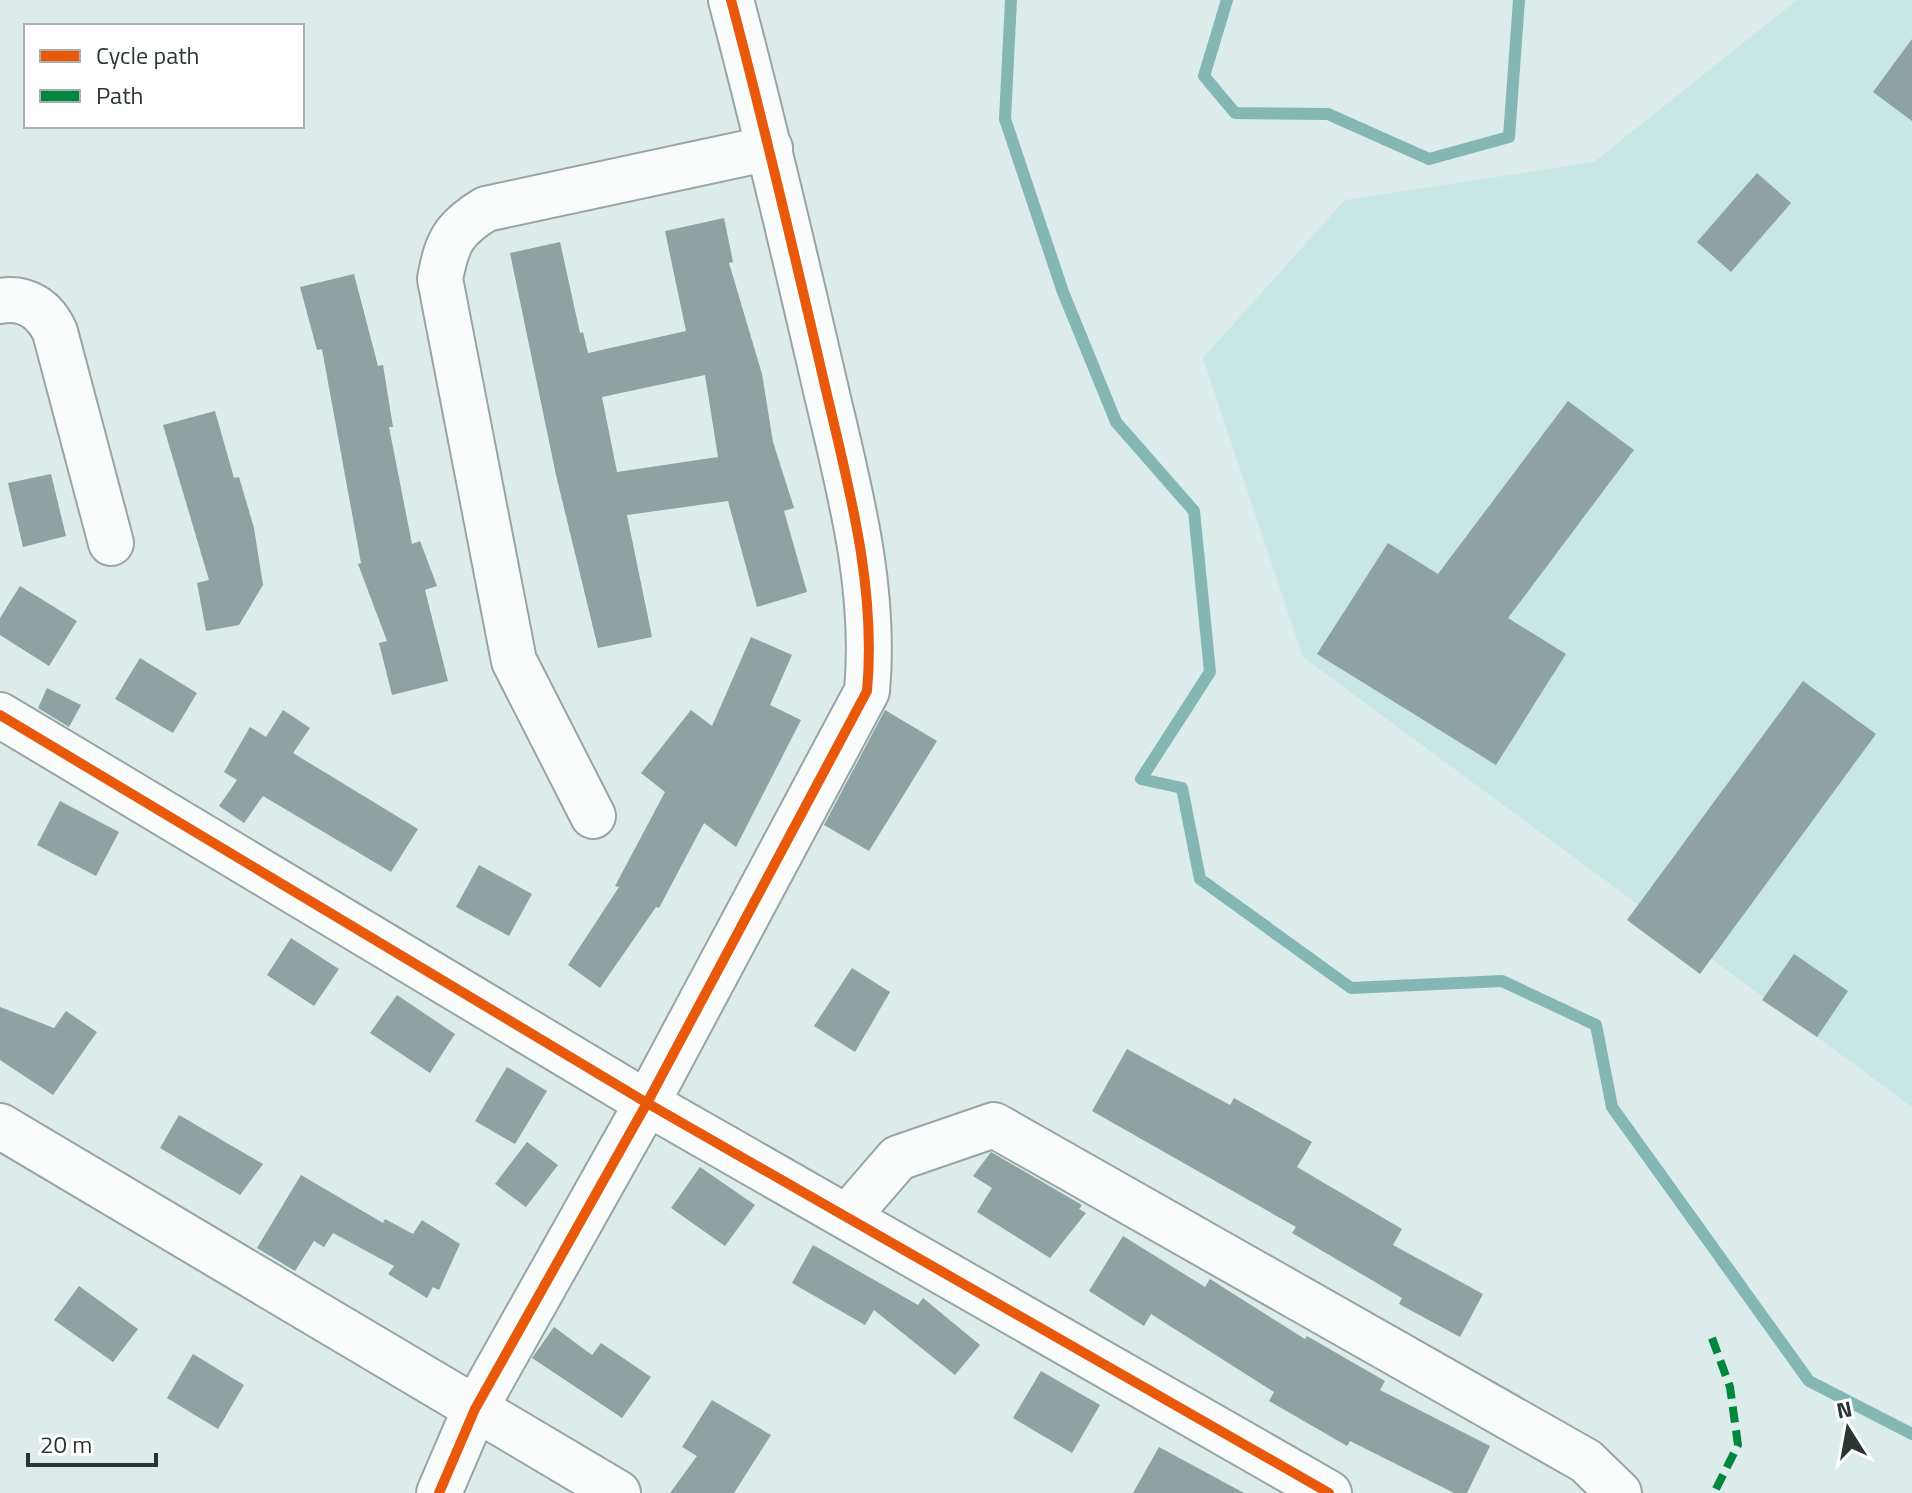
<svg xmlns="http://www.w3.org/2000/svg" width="1912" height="1493" font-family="'Titillium Web',sans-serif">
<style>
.built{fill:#c8e6e3}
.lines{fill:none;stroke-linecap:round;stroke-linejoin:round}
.stream{stroke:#84b7b3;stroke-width:12}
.building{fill:#8da2a1;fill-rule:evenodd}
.minor-casing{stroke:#98a5a4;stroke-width:48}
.minor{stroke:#fafcfc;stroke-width:44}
.quiet{stroke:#00873e;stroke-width:8;stroke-dasharray:16 8;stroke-linecap:butt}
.cycleway-casing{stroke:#fff;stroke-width:15}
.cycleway{stroke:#e8590c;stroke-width:10}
</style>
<rect width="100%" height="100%" fill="#dbecea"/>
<path class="built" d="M 1797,0 L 1912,0 L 1912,1107 L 1303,657 L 1203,358 L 1345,200 L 1594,162 Z"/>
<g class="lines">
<path class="stream" d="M 1011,0 L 1005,119 L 1063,292 L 1116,422 L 1194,511 L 1210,672 L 1141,779 L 1182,788 L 1200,879 L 1351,988 L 1502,981 L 1596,1025 L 1612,1107 L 1809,1381 L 1912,1434
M 1227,0 L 1204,76 L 1235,113 L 1328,114 L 1429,159 L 1509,137 L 1519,0"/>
</g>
<path class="building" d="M 1912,39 L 1912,121 L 1873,92 Z
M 1757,173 L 1791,203 L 1731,272 L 1697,242 Z
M 724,218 L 733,262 L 729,263 L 762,374 L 773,442 L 794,508 L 784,511 L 807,592 L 757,607 L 728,501 L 627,515 L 652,637 L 598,648 L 556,475 L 510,253 L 560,242 L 580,333 L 583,332 L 588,353 L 686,331 L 665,231 ZM 705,375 L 718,457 L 617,472 L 602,397 Z
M 354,274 L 378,366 L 383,365 L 393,427 L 389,427 L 412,544 L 420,541 L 437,586 L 425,590 L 448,681 L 392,695 L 379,643 L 387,641 L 358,564 L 361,563 L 322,349 L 317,350 L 300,287 Z
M 1568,401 L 1634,450 L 1508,618 L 1566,654 L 1496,765 L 1317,654 L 1388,543 L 1438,574 Z
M 215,411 L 234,478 L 239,477 L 254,528 L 263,585 L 239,625 L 206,631 L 197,583 L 209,580 L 163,425 Z
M 51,474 L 66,536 L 23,547 L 8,483 Z
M 20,586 L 77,621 L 49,666 L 0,635 L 0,618 Z
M 751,637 L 792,655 L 770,705 L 801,720 L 736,847 L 704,823 L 659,908 L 656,907 L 600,988 L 568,965 L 619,887 L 615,886 L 665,792 L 641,773 L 691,710 L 712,726 Z
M 140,658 L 197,693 L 173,733 L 115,699 Z
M 1803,681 L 1876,734 L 1700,974 L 1627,920 Z
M 47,688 L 81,705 L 69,727 L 38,708 Z
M 283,710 L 310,728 L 293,753 L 418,829 L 391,872 L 263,796 L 244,823 L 219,806 L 237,780 L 224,772 L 250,727 L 266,737 Z
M 885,710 L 937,741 L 869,851 L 824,825 Z
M 60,801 L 119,832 L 96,876 L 37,845 Z
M 479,865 L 532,894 L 509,936 L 456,907 Z
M 291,938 L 339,969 L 314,1006 L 267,975 Z
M 1794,954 L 1848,991 L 1817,1037 L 1762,1000 Z
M 852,968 L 890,992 L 855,1052 L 814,1026 Z
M 397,995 L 455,1034 L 430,1073 L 370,1033 Z
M 0,1007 L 54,1028 L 66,1011 L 97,1032 L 53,1095 L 0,1060 Z
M 1127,1049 L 1230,1105 L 1234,1098 L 1312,1142 L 1297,1167 L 1402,1229 L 1393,1245 L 1483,1294 L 1460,1337 L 1399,1304 L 1402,1298 L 1292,1233 L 1296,1227 L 1092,1111 Z
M 507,1067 L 547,1091 L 515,1144 L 475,1121 Z
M 179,1115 L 263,1164 L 240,1195 L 160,1148 Z
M 527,1142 L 558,1165 L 526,1207 L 495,1184 Z
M 991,1152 L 1082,1205 L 1079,1209 L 1086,1213 L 1050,1258 L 977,1212 L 992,1188 L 973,1176 Z
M 700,1167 L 755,1205 L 725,1246 L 671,1208 Z
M 301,1175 L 383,1223 L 385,1219 L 413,1234 L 422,1220 L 460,1244 L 439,1290 L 433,1287 L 427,1298 L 388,1274 L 394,1266 L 333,1233 L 324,1247 L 314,1241 L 295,1271 L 257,1248 Z
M 1123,1236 L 1205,1287 L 1210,1279 L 1305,1339 L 1307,1336 L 1385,1381 L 1380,1390 L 1490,1446 L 1467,1493 L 1454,1493 L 1350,1441 L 1347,1446 L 1269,1401 L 1274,1392 L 1151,1314 L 1144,1326 L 1089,1291 Z
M 813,1245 L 918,1305 L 923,1298 L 980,1345 L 955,1375 L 874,1310 L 865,1325 L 792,1283 Z
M 79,1286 L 138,1329 L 113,1362 L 54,1320 Z
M 554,1327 L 592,1355 L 601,1343 L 651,1377 L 622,1418 L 532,1358 Z
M 193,1354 L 244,1385 L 218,1429 L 167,1398 Z
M 1041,1371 L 1100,1405 L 1072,1453 L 1013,1418 Z
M 712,1400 L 771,1435 L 734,1493 L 670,1493 L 697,1456 L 682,1447 Z
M 1159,1447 L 1244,1493 L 1133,1493 Z"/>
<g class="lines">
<defs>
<path id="minor" d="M 0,301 C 26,296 45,310 55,332 L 111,543
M 0,715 L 647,1103 L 1329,1493
M 593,816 L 514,661 L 440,279 C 447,242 453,229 486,209 L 770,148
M 0,1126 L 618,1493
M 847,1217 L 898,1158 L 994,1125 L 1586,1461 L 1619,1493
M 439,1493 L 475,1409 L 647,1103 L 867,691 C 877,582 846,478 822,373 C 793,248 764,124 731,0"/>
</defs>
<use href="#minor" class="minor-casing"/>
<use href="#minor" class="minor"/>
<path class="quiet" d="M 1712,1338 L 1730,1387 L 1738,1445 L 1714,1493"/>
<defs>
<path id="cycleway" d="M 0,715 L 647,1103 L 1329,1493
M 439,1493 L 475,1409 L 647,1103 L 867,691 C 877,582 846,478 822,373 C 793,248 764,124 731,0"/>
</defs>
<use href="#cycleway" class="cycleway-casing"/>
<use href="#cycleway" class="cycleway"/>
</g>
<rect x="24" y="24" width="280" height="104" fill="#ffffff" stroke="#aaaeae" stroke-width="2"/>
<rect x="40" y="50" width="40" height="12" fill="#e8590c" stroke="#aaaeae" stroke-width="2"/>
<text x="96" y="64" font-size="24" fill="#2a3534">Cycle path</text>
<rect x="40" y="90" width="40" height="12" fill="#00873e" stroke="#aaaeae" stroke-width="2"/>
<text x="96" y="104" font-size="24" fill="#2a3534">Path</text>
<g transform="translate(1848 1429) rotate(349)" stroke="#ffffff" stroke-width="6" paint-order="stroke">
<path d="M0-6L14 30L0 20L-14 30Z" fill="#2a3534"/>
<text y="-12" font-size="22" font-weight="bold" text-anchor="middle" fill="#2a3534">N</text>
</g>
<path d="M28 1453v12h128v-12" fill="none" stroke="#2a3534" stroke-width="4"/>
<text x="40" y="1453" font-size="24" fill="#2a3534" stroke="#ffffff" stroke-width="6" paint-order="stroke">20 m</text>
</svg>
